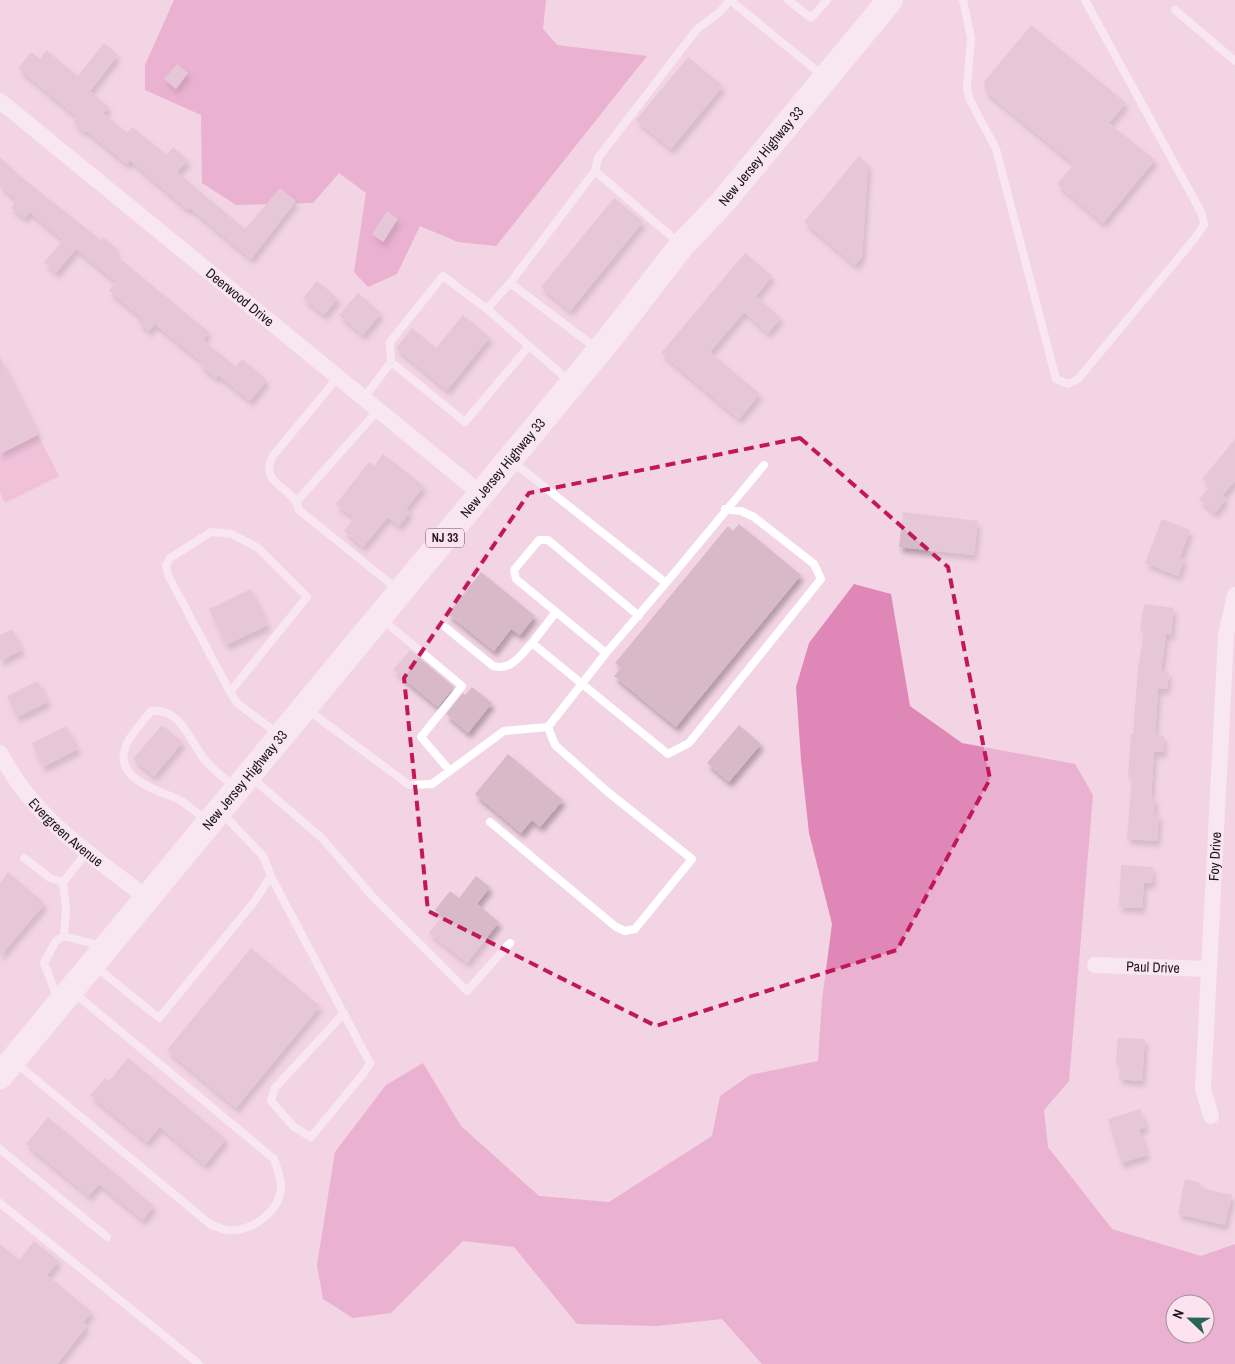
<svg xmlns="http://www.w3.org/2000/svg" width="1235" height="1364" font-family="'Archivo Narrow',sans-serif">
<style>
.green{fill:#f0aacf}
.forest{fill:#df88b8;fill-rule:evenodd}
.building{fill:#d7b9c8;filter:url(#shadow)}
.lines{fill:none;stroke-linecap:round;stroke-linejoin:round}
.service{stroke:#fff;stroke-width:8}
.minor{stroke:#fff;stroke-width:16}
.primary{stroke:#fff;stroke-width:26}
.marked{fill:none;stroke:#c2185b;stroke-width:4;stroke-dasharray:10 6;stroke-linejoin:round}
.labels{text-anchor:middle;stroke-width:4;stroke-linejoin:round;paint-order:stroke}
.shield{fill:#fde3f0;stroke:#62535a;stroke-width:1}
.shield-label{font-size:12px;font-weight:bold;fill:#1f151a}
.street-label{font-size:14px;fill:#1f151a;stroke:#fde3f0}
</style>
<defs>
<filter id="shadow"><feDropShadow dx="3" dy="5.5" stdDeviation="2.5" flood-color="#0004"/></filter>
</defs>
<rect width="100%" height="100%" fill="#f3d4e4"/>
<path class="green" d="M 38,435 L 59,476 L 5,503 L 0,493 L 0,454 Z"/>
<path class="forest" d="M 174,0 L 546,0 L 543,29 L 557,45 L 647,56 L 496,246 L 458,242 L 420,226 L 397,274 L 368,287 L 354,272 L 366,193 L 339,173 L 313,203 L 236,205 L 202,183 L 201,115 L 145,90 L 145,65 Z
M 854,584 L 891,594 L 910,706 L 962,743 L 1075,764 L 1093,795 L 1069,1081 L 1044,1110 L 1048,1147 L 1112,1229 L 1201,1256 L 1235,1244 L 1235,1364 L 762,1364 L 722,1319 L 657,1326 L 577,1324 L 514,1247 L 463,1241 L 391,1313 L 353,1318 L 323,1299 L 317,1265 L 335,1152 L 386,1085 L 423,1063 L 461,1126 L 539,1196 L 609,1202 L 712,1136 L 720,1096 L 750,1075 L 818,1061 L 822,1000 L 832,924 L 809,833 L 801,760 L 796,687 L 809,643 ZM 1175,1304 L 1205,1304 L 1205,1334 L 1175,1334 Z"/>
<path class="building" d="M 1031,25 L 1126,103 L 1109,123 L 1155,160 L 1103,223 L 1057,184 L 1074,164 L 986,92 L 984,82 Z
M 104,43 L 118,55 L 90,91 L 109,107 L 103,113 L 127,133 L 132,127 L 167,155 L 173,147 L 188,160 L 177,172 L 245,229 L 280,188 L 296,201 L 251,259 L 190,208 L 188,210 L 130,160 L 127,164 L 85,130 L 84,132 L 73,122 L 77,117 L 18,68 L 31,52 L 40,59 L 46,50 L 78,76 Z
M 688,57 L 723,86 L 671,149 L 636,120 Z
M 177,64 L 188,73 L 176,89 L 164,79 Z
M 859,156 L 868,164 L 862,257 L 855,265 L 804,222 Z
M 0,157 L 21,177 L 101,240 L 103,237 L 117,249 L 114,252 L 120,259 L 209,332 L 203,340 L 236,367 L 242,359 L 267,380 L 250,401 L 218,375 L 216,378 L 200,365 L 202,362 L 155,324 L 149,331 L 138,322 L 142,318 L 109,291 L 116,282 L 76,249 L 56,273 L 44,262 L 63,240 L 30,212 L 25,218 L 11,208 L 17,200 L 0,186 Z
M 614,198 L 643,222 L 570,311 L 541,287 Z
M 387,211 L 398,219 L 383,242 L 372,234 Z
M 745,253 L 772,276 L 756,296 L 781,318 L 768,333 L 744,312 L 710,352 L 760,394 L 739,419 L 661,353 Z
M 317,281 L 338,298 L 324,315 L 303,298 Z
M 358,293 L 381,313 L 363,335 L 339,315 Z
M 463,315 L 490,337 L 447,390 L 396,348 L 412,328 L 436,348 Z
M 0,357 L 39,434 L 0,454 Z
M 1235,439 L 1235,481 L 1222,496 L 1226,499 L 1215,513 L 1199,499 L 1210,486 L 1202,479 Z
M 383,454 L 424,486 L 406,509 L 410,512 L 399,526 L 388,517 L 363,547 L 344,531 L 354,518 L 336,504 L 369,462 L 374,466 Z
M 903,512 L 978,521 L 974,555 L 899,547 Z
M 1162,519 L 1190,530 L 1180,558 L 1184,560 L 1178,576 L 1145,563 Z
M 739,524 L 801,575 L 676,727 L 614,676 L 621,668 L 615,663 L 728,526 L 733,531 Z
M 481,572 L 535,616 L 520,635 L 511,629 L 494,651 L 448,614 Z
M 251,589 L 268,625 L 226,645 L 209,609 Z
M 1144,604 L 1174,608 L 1171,635 L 1166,634 L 1161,671 L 1169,672 L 1167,689 L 1158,689 L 1155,735 L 1164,736 L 1163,752 L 1154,752 L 1151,798 L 1155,799 L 1154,814 L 1159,814 L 1157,841 L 1127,839 L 1132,777 L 1128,777 L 1131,734 L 1133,734 L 1138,669 L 1144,631 L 1140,631 Z
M 12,629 L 22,650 L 0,661 L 0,635 Z
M 410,650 L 454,687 L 438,707 L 393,670 Z
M 38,681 L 48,702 L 17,717 L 7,696 Z
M 472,687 L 492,703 L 468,733 L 446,714 L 463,693 L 465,695 Z
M 162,725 L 183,742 L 154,776 L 133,759 Z
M 739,725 L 761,744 L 729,782 L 707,763 Z
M 66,726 L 78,749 L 43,767 L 32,743 Z
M 508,754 L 563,800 L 540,827 L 532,820 L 521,833 L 475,794 Z
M 1121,865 L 1153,867 L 1152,883 L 1144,883 L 1142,908 L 1119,907 Z
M 8,872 L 42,901 L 44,905 L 0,956 L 0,883 Z
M 476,876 L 490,887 L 477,904 L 499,922 L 467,963 L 429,933 L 442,916 L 435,910 L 450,891 L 459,898 Z
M 251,948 L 320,1006 L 236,1108 L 167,1050 Z
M 1118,1038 L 1145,1039 L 1142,1081 L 1119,1079 L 1120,1063 L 1116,1063 Z
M 128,1058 L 226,1139 L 205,1165 L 160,1127 L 147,1142 L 90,1095 L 105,1078 L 109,1081 Z
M 1140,1109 L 1146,1127 L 1139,1129 L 1147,1155 L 1121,1163 L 1108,1119 Z
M 48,1117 L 154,1206 L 143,1220 L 99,1184 L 89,1196 L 26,1144 Z
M 1185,1179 L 1201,1183 L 1200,1188 L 1232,1195 L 1225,1225 L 1178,1214 Z
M 34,1241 L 59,1261 L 47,1275 L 92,1312 L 83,1323 L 87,1326 L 57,1364 L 0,1364 L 0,1244 L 19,1260 Z"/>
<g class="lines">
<path class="service" d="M 730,0 L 822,75
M 788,0 L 811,18 L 827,0
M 963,0 L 971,38 L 967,88 L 969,98 L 996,149 L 1056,379 L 1068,384 L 1078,379 L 1195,238 L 1204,225 L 1202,214 L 1085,0
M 1175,10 L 1235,61
M 595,171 L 679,243
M 510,283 L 596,348
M 391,362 L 390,342 L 443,276 L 487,309
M 338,377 L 272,457 C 259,486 294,486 299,510 L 397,589
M 569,381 L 487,309 L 510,283 L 595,171 L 598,158 L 697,29 L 720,12 L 730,0
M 364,398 L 391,362 L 465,422 L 529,346
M 297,501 L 378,410
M 666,583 L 764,465
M 382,619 L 462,686 L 421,737 L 450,771
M 445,627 L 493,666 C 511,671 521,655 532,643 L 668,754 L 689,743 L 821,579 L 814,564 L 754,517 L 741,511 L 725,509
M 532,643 L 556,612
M 606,653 L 516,579 L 514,570 L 539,540 L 548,540 L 639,616
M 230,692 L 307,597 L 258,548 L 232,534 L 211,532 L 170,558 L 166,565 L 168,575 L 230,692 L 237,703 L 277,733
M 308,710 L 409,785 L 432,784 L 504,731 L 548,727 L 606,653 L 666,583 L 513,462
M 252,778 L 322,838 L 373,897 L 467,991 L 510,943
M 206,820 C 197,813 187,804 178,799 C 159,791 119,780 124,753 C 126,738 142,723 151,711 C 181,707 190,742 205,760 C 213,770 224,778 234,786
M 490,822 L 616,927 L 625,931 L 635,929 L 692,859 L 609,793 L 555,745 L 548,727
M 24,858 L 50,878 L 63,882 L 87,852
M 270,875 L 370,1063 L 364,1073 L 311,1137 L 294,1127 L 271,1101 L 275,1088 L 344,1013
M 63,882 L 66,907 L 64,936
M 96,967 L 159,1018 L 254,902 L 271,876 L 263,856 L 222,813
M 58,999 L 44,963 L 56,941 L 64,936 L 102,946
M 16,1063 L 211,1225 C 215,1226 221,1229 226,1230 C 249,1233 278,1214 281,1189 C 282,1179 277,1169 274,1159 L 73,992
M 0,1149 L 107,1237
M 0,1203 L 199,1364"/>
<g class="minor">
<path id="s1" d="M 0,101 L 481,494"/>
<path id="s2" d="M 0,753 C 34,819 90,854 147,898"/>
<path id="s3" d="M 1095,965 L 1209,969"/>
<path id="s4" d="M 1211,1116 L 1203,1089 L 1226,635 L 1235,595"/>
</g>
<path class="primary" id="s5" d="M 0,1076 L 610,338 L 682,245 L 723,202 L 890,0"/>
</g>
<path d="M0 0H1235V1364H0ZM 800,438 L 948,567 L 990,779 L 897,950 L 656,1026 L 428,911 L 404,678 L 529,493 Z" fill="#f3d4e4" fill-opacity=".55" fill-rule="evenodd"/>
<path class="marked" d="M 800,438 L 948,567 L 990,779 L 897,950 L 656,1026 L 428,911 L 404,678 L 529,493 Z"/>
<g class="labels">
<rect class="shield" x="426" y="528.5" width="38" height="19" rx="4"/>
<g class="shield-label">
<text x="445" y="542">NJ 33</text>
</g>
<g class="street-label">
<text dy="5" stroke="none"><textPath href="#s5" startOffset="1194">New Jersey Highway 33</textPath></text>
<text dy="5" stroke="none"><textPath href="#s1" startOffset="310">Deerwood Drive</textPath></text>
<text dy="5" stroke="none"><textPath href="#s5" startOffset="789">New Jersey Highway 33</textPath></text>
<text dy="5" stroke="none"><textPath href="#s5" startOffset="384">New Jersey Highway 33</textPath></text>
<text dy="5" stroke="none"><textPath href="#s2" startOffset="104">Evergreen Avenue</textPath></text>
<text dy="5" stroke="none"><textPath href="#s4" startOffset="261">Foy Drive</textPath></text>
<text dy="5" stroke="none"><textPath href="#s3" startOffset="58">Paul Drive</textPath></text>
</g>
</g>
<g transform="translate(1190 1319) rotate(292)"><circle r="24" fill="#fde3f0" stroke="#a4919a"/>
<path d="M0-4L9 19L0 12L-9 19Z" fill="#266655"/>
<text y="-8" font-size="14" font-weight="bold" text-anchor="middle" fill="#1f151a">N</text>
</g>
</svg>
